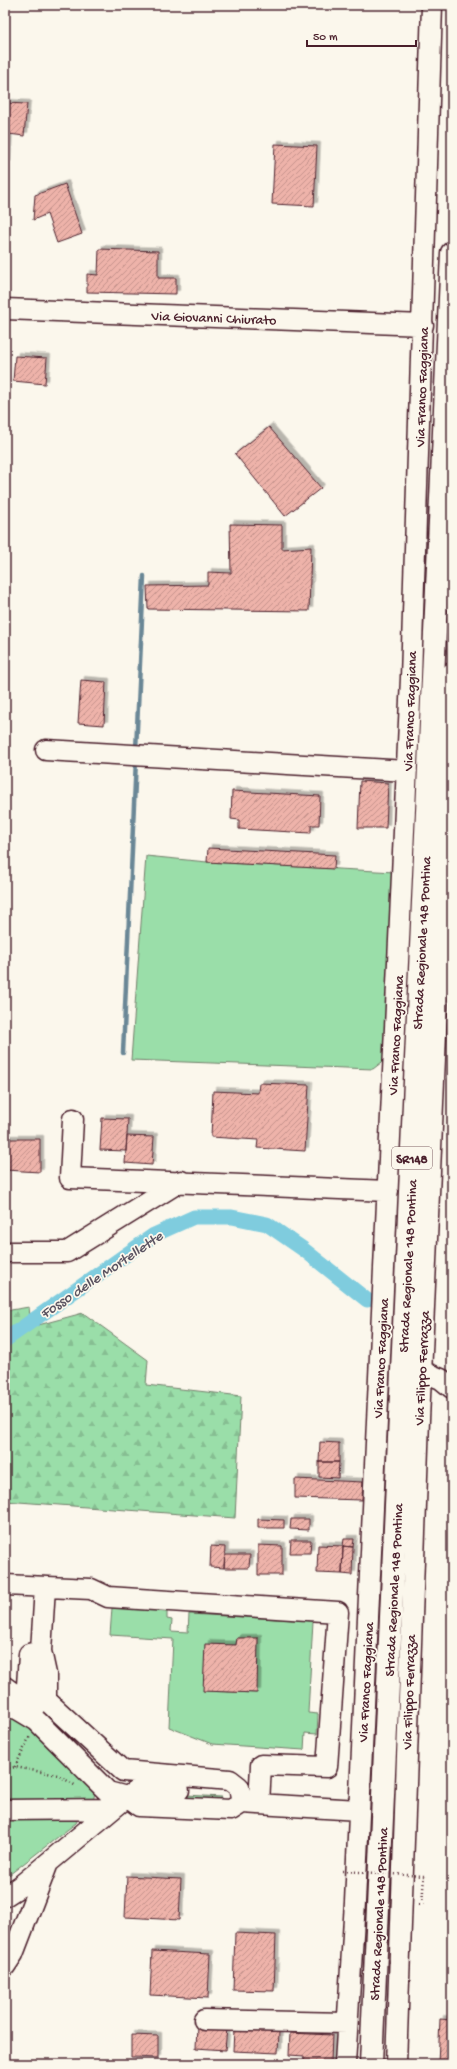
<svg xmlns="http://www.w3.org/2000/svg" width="457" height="2069" font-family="'Gochi Hand',sans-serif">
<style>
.grass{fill:#9adea9;stroke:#727e6a;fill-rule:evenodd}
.forest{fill:url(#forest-firs);stroke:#727e6a}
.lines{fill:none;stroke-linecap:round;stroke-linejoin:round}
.stream{stroke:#6a8796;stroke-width:4.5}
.canal{stroke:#7fccde;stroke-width:15}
.building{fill:url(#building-hatch);stroke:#4a1f2b;filter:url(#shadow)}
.minor-casing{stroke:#4a1f2b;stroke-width:23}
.major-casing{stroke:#4a1f2b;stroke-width:25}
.path{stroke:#4a1f2b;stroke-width:2.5;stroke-dasharray:1 3;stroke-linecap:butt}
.minor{stroke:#fbf7ec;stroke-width:20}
.major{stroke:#fbf7ec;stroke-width:22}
.path-bridge{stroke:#4a1f2b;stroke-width:2.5;stroke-dasharray:1 3;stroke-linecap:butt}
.labels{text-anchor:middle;stroke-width:3.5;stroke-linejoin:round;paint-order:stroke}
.shield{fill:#fbf7ec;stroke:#7f6065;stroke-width:1}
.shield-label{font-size:13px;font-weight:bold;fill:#4a1f2b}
.street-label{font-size:14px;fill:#4a1f2b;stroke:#fbf7ec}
.water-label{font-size:15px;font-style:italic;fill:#5a5361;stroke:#fbf7ec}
</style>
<defs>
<pattern id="forest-firs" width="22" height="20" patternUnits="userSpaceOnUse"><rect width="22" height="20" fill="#9adea9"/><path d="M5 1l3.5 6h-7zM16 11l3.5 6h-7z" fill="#86be92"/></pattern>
<pattern id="building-hatch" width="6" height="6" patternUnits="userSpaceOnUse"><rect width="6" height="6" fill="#eeb3aa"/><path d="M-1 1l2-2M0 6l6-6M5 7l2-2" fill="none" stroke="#c3918b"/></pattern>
<filter id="shadow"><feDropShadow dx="3.5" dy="-3.5" stdDeviation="0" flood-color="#0004"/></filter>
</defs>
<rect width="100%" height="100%" fill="#fbf7ec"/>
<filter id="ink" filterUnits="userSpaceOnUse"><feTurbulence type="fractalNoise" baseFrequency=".025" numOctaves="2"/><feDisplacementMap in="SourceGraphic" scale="8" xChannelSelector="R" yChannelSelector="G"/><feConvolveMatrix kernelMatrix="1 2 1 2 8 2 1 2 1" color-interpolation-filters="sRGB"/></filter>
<g filter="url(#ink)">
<path class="grass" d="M 146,856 L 207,862 L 395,872 L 386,1059 L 373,1069 L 131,1060 Z
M 112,1608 L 167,1611 L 167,1619 L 172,1620 L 171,1631 L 188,1632 L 189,1614 L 313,1621 L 308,1713 L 318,1714 L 317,1734 L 305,1733 L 304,1750 L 212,1744 L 169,1727 L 173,1639 L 110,1635 ZM 237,1638 L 258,1638 L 256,1693 L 204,1691 L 205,1645 L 236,1645 Z
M 5,1713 L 21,1717 L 95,1792 L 93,1802 L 5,1805 Z
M 151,1793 L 222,1797 L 222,1804 Z
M 21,1814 L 78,1819 L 76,1823 L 5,1878 L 5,1822 Z"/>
<path class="forest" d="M 29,1307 L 31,1327 L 83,1313 L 148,1360 L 146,1385 L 241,1396 L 235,1518 L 5,1501 L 5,1311 Z"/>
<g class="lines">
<path class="stream" d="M 136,750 L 144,576
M 123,1053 L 136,759"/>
<path class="canal" d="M 5,1340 L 154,1235 L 194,1217 L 232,1217 L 267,1224 L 303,1249 L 367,1300"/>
</g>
<path class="building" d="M 5,103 L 27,104 L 24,136 L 9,134 L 7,165 L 5,164 Z
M 275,144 L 317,146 L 314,206 L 272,204 Z
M 65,184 L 82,234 L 57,243 L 47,214 L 33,220 L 35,195 Z
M 99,249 L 158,251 L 158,278 L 176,278 L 176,294 L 87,292 L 87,274 L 98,275 Z
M 15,356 L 47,358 L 45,384 L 13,381 Z
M 269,427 L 321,488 L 285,516 L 235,454 Z
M 230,524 L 282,525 L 282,549 L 311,547 L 309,611 L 148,609 L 147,586 L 208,585 L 208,572 L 231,573 Z
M 81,680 L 106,682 L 104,725 L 78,723 Z
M 360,781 L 388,783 L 386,828 L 358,828 Z
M 232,791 L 320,796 L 319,825 L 311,825 L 311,833 L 239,829 L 239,820 L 231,819 Z
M 208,848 L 335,855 L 334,869 L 207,862 Z
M 259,1083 L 309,1085 L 305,1151 L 257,1148 L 258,1140 L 211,1137 L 213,1091 L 258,1093 Z
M 102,1118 L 128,1119 L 126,1151 L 100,1150 Z
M 127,1136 L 154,1137 L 152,1165 L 125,1163 Z
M 5,1139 L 40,1139 L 40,1172 L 5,1170 Z
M 320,1442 L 339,1443 L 339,1462 L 319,1462 Z
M 319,1462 L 339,1462 L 338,1478 L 319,1477 Z
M 295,1479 L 363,1482 L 362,1500 L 295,1498 Z
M 258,1519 L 284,1520 L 284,1528 L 258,1528 Z
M 291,1519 L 309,1519 L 309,1530 L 290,1529 Z
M 344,1539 L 354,1539 L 353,1547 L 343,1546 Z
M 291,1540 L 311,1540 L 310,1553 L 290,1553 Z
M 258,1545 L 282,1546 L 282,1575 L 258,1575 Z
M 318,1545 L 343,1546 L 342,1574 L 317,1573 Z
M 211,1546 L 225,1547 L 224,1568 L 210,1567 Z
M 343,1546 L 353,1547 L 352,1575 L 342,1574 Z
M 225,1555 L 250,1555 L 249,1568 L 224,1568 Z
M 237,1638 L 258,1638 L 257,1693 L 203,1691 L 205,1644 L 236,1645 Z
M 127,1876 L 181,1879 L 179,1920 L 125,1917 Z
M 235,1933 L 276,1935 L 274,1991 L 233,1990 Z
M 152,1951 L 210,1954 L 208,1998 L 150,1995 Z
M 440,2019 L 452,2020 L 452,2064 L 438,2064 Z
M 197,2026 L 227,2028 L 225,2050 L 196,2048 Z
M 234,2029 L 279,2032 L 278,2053 L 233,2051 Z
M 290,2033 L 332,2035 L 331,2062 L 304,2061 L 304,2056 L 289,2055 Z
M 131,2035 L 158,2036 L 158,2058 L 131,2057 Z"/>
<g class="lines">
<defs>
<path id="minor" d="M 5,309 L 423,325
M 46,750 L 407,771
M 73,1119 L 70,1178 L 388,1191
M 6,1252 L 67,1252 L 181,1181
M 421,1371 L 441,1379 L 452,1388
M 5,1585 L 91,1589 L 108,1597 L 338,1612 L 327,1767 L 261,1765 L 259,1804
M 41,1651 L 45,1587
M 5,1687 L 34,1708
M 26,1702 L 29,1654 L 41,1651 L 46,1674 L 46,1700 L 123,1771 L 230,1780 L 239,1787 L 242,1803
M 5,1707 L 17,1709 L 37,1721 L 108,1792 L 127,1797 L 139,1806 L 231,1810 L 242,1803 L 359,1810
M 5,1810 L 112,1809
M 5,1896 L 19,1887 L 127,1797 L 140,1788 L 179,1790
M 5,1966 L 13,1954 L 48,1863
M 204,2020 L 347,2023
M 345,2064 L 355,1902 L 411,678 L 432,5
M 396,2064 L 419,1420 L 452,673"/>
<path id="major" d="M 371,2064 L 452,253"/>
</defs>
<use href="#minor" class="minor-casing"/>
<use href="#major" class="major-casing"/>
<path class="path" d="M 15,1767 L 30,1736
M 5,1769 L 15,1767 L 58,1775 L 76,1786
M 419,1905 L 422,1905 L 424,1876"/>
<use href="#minor" class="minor"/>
<use href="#major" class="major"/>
<path class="path-bridge" d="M 343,1871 L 424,1876"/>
</g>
</g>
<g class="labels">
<rect class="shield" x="392" y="1147" width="40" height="22" rx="3"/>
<g class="shield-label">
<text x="412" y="1163">SR148</text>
</g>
<g class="street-label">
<text transform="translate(214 317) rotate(2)" y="5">Via Giovanni Chiurato</text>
<text transform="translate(421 387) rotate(-88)" y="5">Via Franco Faggiana</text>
<text transform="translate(409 711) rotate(-88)" y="5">Via Franco Faggiana</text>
<text transform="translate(421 943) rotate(-87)" y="5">Strada Regionale 148 Pontina</text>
<text transform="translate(395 1035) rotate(-87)" y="5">Via Franco Faggiana</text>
<text transform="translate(407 1266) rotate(-87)" y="5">Strada Regionale 148 Pontina</text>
<text transform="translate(380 1358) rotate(-87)" y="5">Via Franco Faggiana</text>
<text transform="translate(421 1368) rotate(-87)" y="5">Via Filippo Ferrazza</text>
<text transform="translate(393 1590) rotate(-87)" y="5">Strada Regionale 148 Pontina</text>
<text transform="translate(365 1682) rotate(-87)" y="5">Via Franco Faggiana</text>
<text transform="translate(408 1692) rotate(-88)" y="5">Via Filippo Ferrazza</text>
<text transform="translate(378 1914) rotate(-87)" y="5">Strada Regionale 148 Pontina</text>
</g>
<g class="water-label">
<text transform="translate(101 1274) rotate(-34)" y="5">Fosso delle Mortellette</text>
</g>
</g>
<rect width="457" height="2069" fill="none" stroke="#fbf7ec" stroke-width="20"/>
<rect x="10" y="10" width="437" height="2049" fill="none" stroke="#4a1f2b" stroke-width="1.5" filter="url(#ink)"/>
<path d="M307 40v6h109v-6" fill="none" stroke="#4a1f2b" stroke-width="2"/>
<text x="313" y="40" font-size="12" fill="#4a1f2b" stroke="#fbf7ec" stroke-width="3" paint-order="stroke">50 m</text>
</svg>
